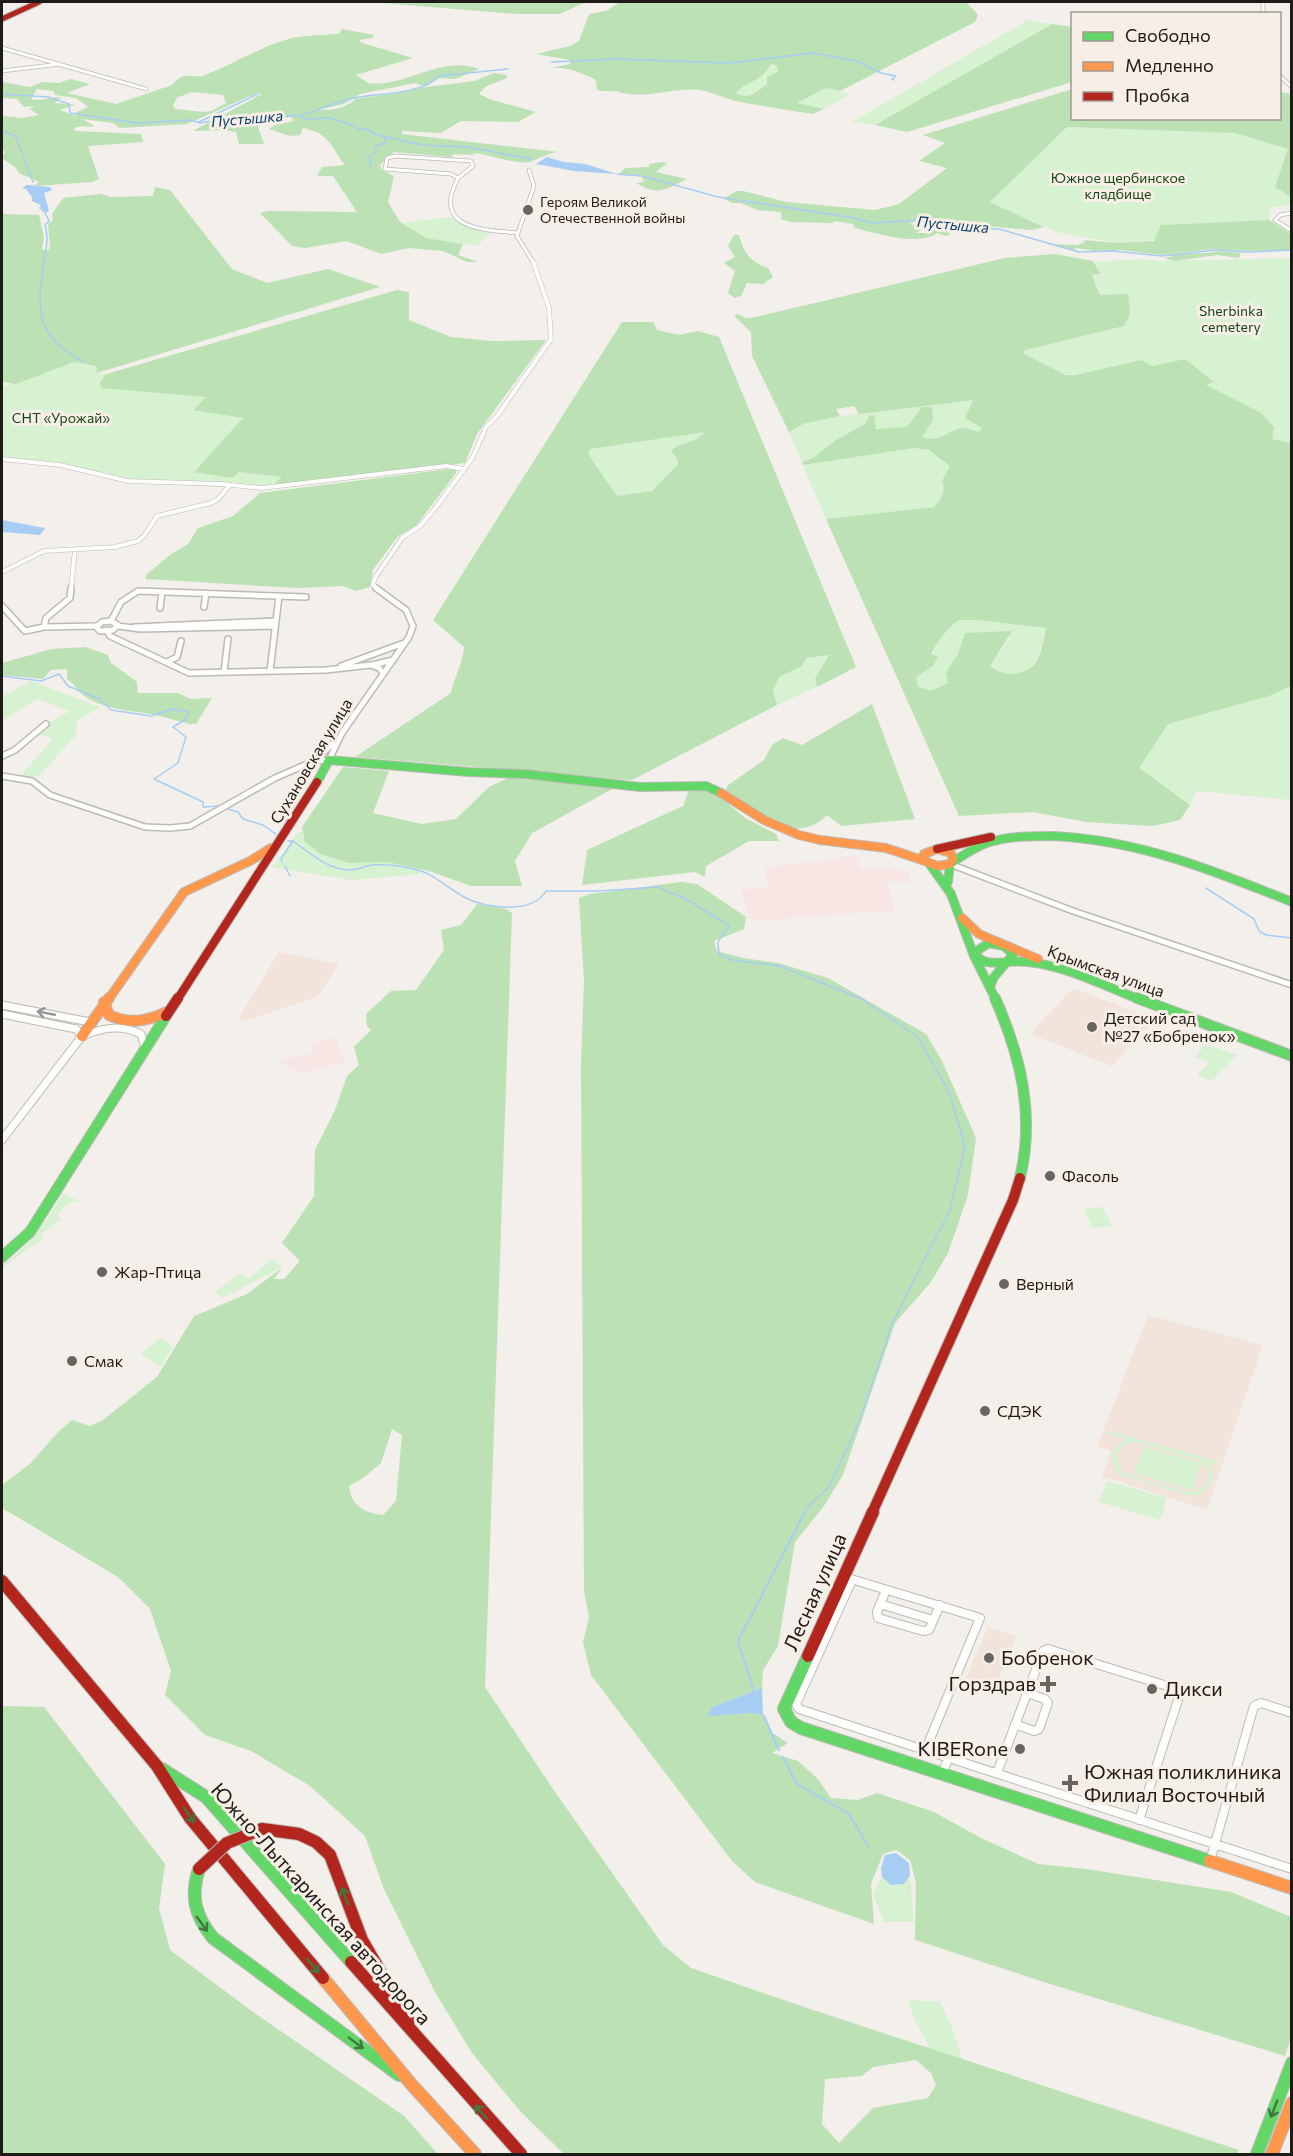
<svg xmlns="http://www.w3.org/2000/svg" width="1293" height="2156" font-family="Commissioner,sans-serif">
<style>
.industrial{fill:#f7e6e3}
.education{fill:#f2e4da}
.green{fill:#d6f2d1;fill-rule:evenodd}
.forest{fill:#bbe1b5;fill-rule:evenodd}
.water{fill:#a7cdf4}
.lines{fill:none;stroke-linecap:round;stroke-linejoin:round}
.stream-far1{stroke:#a7cdf4;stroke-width:1.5}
.stream{stroke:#a7cdf4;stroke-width:2}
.street-far4-casing{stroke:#bdbab6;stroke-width:4.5}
.street-far3-casing{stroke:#bdbab6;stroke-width:5}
.street-far2-casing{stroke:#bdbab6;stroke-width:8}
.street-far1-casing{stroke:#bdbab6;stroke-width:9}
.street-casing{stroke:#bdbab6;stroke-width:10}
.fast-far2-casing{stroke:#bdbab6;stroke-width:10}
.fast-far1-casing{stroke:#bdbab6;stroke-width:12}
.fast-casing{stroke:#bdbab6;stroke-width:14}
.slow-far2-casing{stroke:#bdbab6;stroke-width:10}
.slow-far1-casing{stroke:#bdbab6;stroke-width:12}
.slow-casing{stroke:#bdbab6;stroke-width:14}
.jam-far3-casing{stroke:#bdbab6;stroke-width:7}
.jam-far2-casing{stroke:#bdbab6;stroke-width:10}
.jam-far1-casing{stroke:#bdbab6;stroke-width:12}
.jam-casing{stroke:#bdbab6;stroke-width:14}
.street-far4{stroke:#fdfdfc;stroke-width:3}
.street-far3{stroke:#fdfdfc;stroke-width:4}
.street-far2{stroke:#fdfdfc;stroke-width:5}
.street-far1{stroke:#fdfdfc;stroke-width:7}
.street{stroke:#fdfdfc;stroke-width:8}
.fast-far2{stroke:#63d668;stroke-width:8}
.fast-far1{stroke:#63d668;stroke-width:10}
.fast{stroke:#63d668;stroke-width:12}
.slow-far2{stroke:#ff974d;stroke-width:8}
.slow-far1{stroke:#ff974d;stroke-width:10}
.slow{stroke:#ff974d;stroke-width:12}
.jam-far3{stroke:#b3261e;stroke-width:5}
.jam-far2{stroke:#b3261e;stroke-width:8}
.jam-far1{stroke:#b3261e;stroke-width:10}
.jam{stroke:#b3261e;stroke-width:12}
.jam-bridge-casing{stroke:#bdbab6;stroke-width:14;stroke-linecap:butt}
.jam-bridge{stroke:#b3261e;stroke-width:12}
.oneway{stroke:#989795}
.oneway2{stroke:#407840}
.poi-dot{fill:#686561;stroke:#f7efe6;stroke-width:2}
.labels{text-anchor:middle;stroke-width:6;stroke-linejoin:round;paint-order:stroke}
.far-park-label{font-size:14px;fill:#154615;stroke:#f7efe6}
.far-poi-label{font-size:14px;fill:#1d1b17;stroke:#f7efe6;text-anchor:start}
.far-water-label{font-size:15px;font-style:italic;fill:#083f6c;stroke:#f7efe6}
.street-label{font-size:16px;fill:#1d1b17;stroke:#f7efe6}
.poi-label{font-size:16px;fill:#1d1b17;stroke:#f7efe6;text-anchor:start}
.near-street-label{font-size:20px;fill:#1d1b17;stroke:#f7efe6}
.near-poi-label{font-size:20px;fill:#1d1b17;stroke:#f7efe6;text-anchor:start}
</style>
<rect width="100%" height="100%" fill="#f3efea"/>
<path class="industrial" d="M 843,856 L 856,857 L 861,869 L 896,868 L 908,871 L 911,881 L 887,883 L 895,910 L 760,921 L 749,918 L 741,890 L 769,887 L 764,867 L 841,859 Z
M 335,1038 L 345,1061 L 306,1073 L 293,1071 L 280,1061 L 313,1052 L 310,1043 Z"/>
<path class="education" d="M 279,952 L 339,964 L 317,997 L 244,1021 L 238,1020 Z
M 1073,988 L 1146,1016 L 1155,1019 L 1112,1066 L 1030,1034 Z
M 1148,1315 L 1263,1345 L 1207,1510 L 1102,1476 L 1111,1451 L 1097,1447 Z
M 988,1627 L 1016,1636 L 1011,1649 L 1008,1649 L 1006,1654 L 1003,1662 L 1005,1663 L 997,1684 L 993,1683 L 992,1686 L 966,1678 Z"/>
<path class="green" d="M 1028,20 L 1052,24 L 875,125 L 852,122 Z
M 771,64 L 777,66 L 778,72 C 766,85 757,97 739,95 L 736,93 C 747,81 764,80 771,64 Z
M 826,88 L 851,94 L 824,109 L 796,103 Z
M 1067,127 L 1235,133 L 1289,149 L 1275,187 L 1291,197 L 1291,205 L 1271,207 L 1269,220 L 1161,225 L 1155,240 L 1116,243 L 1057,232 L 990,202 Z
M 451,217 L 467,227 L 490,232 L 477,246 L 426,238 L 401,223 Z
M 1291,258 L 1291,443 L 1272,439 L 1261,413 L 1205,385 L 1214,383 L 1185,359 L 1152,366 L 1065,375 L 1023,353 L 1024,350 L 1124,326 L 1128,294 L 1101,295 L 1093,276 L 1102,275 L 1095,262 L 1141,259 L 1160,261 Z
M 74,362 L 96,366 L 97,373 L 106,374 L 100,382 L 207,397 L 193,409 L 244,418 L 194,471 L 232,478 L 238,472 L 283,477 L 272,486 L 228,483 L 224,487 L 137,483 L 107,479 L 60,466 L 2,460 L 2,387 Z
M 965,399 L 973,399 L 972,422 L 983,428 L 979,432 C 971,431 960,429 954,431 C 942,436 936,442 921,437 L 922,407 L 908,427 C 891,429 880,431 865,424 L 836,440 L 813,458 L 802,462 L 789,432 L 803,424 L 840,416 Z
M 705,432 C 692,447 684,438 672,452 L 677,458 L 678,464 L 652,491 L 617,496 L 588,454 L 590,449 Z
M 914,448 L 929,450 L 951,466 L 942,481 C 946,492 941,499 934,507 L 826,519 L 803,465 Z
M 959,620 L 979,620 L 1046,628 C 1043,638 1041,651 1036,661 C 1028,678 1003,676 990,666 L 1011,636 L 965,633 L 958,654 L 946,672 L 948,683 L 930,691 L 918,686 L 916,677 L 933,666 C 930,648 943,630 959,620 Z
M 829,655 L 815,679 L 817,687 L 777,705 L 773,690 L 779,677 L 802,666 L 806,658 Z
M 31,681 L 100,707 L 77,721 L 75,736 L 39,776 L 25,778 L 21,775 L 53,739 L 36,734 L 47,724 L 70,711 L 37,699 L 2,721 L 2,697 Z
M 1291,686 L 1291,800 L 1197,791 L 1190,805 L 1138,768 L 1168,724 L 1269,696 Z
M 303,831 L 306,842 L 321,854 L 348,863 L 387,862 L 420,869 L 420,874 L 351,880 L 272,867 L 297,834 Z
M 1206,1044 L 1237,1055 L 1212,1081 L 1197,1075 L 1209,1063 L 1195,1057 Z
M 63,1193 L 86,1205 L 73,1201 L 56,1214 L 61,1219 L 41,1234 L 43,1238 L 2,1268 L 2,1265 C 34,1243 46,1221 63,1193 Z
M 1103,1207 L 1112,1226 L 1092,1228 L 1084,1209 Z
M 272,1259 L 282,1267 L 223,1298 L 214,1293 L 239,1274 L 248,1279 Z
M 160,1338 L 173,1347 L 161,1366 L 140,1354 Z
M 1107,1430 L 1219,1462 L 1218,1465 L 1209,1463 C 1219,1481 1208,1492 1191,1496 L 1120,1475 C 1107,1461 1111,1448 1127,1439 L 1106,1433 ZM 1134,1441 L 1201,1461 L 1209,1471 C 1210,1482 1204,1490 1193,1492 C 1181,1493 1137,1477 1122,1472 C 1111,1458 1118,1446 1134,1441 Z
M 1144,1447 L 1202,1463 L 1192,1490 L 1134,1473 Z
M 1107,1481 L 1167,1498 L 1160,1520 L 1099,1502 Z
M 910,1875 L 914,1922 L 884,1922 L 873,1894 L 882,1877 L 891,1885 L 904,1884 Z
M 908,2000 L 940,2002 L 953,2030 L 968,2077 L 941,2067 L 916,2023 Z"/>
<path class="forest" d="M 370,2 L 586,2 L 560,14 L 516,14 Z
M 620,2 L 966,2 L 978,15 L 975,22 L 840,91 L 826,88 L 797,103 L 824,109 L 813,114 C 787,110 761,106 736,101 C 724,98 712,92 700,90 C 674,87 644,100 619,92 C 613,90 604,92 597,90 L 596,80 C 579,72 564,65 546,69 L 570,64 L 570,60 L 536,54 L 570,46 L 579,41 L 589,14 L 606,11 ZM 771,64 L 777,66 L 778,72 L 767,77 L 767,84 C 757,92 749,100 736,93 C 747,80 761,83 771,64 Z
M 1052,24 L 1072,27 L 1072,82 L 907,132 L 875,125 Z
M 342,29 L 374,35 L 372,38 L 359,40 L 362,43 L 413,58 L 356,75 L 368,83 C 405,88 442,54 479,69 L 456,79 L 440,78 L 424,86 L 415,83 L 360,94 L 344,104 L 316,110 C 329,110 345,110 355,99 L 409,91 L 410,89 L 475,81 L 494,73 L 507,75 L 507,78 L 485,87 L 479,94 L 492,100 L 536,112 L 518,122 L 461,121 L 441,133 L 402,131 L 402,134 L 558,152 C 544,154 542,158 530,162 C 519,165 489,155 476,153 L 472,155 L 454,154 L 451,157 L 394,152 L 380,165 L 382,170 L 394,176 L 388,202 L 400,222 L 426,238 L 463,244 L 458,255 L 478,262 L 467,262 L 443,251 L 409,248 L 381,254 L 347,241 L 305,248 L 292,246 L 260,213 L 268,211 L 357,212 L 333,176 L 317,176 L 322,167 L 345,165 C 329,144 330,134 303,128 L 300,135 L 290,136 L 269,129 L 275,125 L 294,121 L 291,117 L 261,120 L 265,123 L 258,127 L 264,144 L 239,144 L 236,132 L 225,130 L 193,131 L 262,94 L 257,93 L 187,124 L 120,128 L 113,123 L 82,119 L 93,125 L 93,127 L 81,126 L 74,128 L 75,131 L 141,134 L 143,142 L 88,146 L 99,179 L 92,182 L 34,186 L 39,182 L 19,173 L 16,168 L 2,158 L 5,152 L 2,149 L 2,116 L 23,118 L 39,115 L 30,109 L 34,106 L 24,107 L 17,99 L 2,98 L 2,82 L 30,87 L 42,82 L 59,83 L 70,79 L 90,84 L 67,93 L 116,104 L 172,85 C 184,69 192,80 205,75 C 234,64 261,46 292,38 C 307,35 324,35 339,34 ZM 37,89 L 54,91 L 55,95 L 76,98 L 88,107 L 75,113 L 77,116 L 59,110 L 76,105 L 54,103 L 61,98 C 51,96 41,102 31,99 ZM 191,92 L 223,95 L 226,103 L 212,111 L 203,112 L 175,109 L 173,105 L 177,98 Z
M 1072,89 L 1072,118 L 1280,118 L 1280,92 L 1291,94 L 1291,197 L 1275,187 L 1288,149 L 1235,133 L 1067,127 L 990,202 L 1044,227 L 1031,230 L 918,220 L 909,224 L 919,226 L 921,229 L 917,233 L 927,233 L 927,227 L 948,231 L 950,235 L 945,236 L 937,233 C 918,247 876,233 855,228 L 853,224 L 835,221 L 832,223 L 791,222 L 781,219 L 781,212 L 757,210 L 741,203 L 732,203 L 724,199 L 736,191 L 743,191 L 786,202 L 875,210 L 899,204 L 947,168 L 919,161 L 945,143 L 923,135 Z
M 661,162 L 667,163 L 656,172 L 687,179 C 665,190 658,196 636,183 L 644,182 L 641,176 L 618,175 L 625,168 L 649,167 L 649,164 Z
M 155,187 L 170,190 L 232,269 L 267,283 L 328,269 L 380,287 L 97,373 L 96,366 L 74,362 L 16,384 L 2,382 L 2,214 L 39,215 L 44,237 L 42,249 L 47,251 L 50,248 L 48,224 L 53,220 L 52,214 L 63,198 L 101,194 L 111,197 L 153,196 Z
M 1269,220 L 1291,234 L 1291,250 L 1247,251 L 1213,249 L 1162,255 L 1120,250 L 1094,251 L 1077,248 L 1073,250 L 1046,244 L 1077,245 L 1085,242 L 1084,240 L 1116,243 L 1154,241 L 1161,225 Z
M 734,235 L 739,235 C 743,252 751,263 768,268 L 773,277 L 763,284 L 747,283 L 741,296 L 735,298 L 728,293 L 735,271 L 724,263 L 735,257 L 728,246 Z
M 1219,251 L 1241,253 L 1239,258 L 1217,255 L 1175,261 L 1164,258 L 1173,256 L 1171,254 L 1208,253 Z
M 1055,254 L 1093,261 L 1101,274 L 1092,275 L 1100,295 L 1128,294 L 1130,314 L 1124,326 L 1025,350 L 1023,353 L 1065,375 L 1075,375 L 1142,360 L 1152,366 L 1185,359 L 1214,382 L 1206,385 L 1261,413 L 1274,427 L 1272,439 L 1291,443 L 1291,686 L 1269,696 L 1168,724 L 1139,768 L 1190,805 L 1180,820 L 1153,826 L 1086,822 L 1033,812 L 959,816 L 826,519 L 934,507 C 941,499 946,492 942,481 L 950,466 L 929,450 L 914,448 L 803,465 L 802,462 L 813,458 L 836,440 L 865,424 L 869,416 L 874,415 L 876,429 L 907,427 L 922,407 L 932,407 L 933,420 L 922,437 C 942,444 949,428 964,428 C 968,428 974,431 979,432 L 982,428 L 965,418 L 973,400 L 859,414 L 854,406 L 836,409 L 840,416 L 803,424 L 789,432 L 752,356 L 751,332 L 734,316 L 737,314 L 746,318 L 756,317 L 1005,258 ZM 959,620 L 979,620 L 1046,628 C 1044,638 1041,657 1034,665 C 1022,677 1002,676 990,666 L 1012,631 L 965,633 L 958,654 L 946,672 L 948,683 L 930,691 L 918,686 L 916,677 L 933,666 L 938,657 L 931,654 C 938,641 947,628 959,620 Z
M 397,290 L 409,292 L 409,320 L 451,337 L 491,341 L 546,340 L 477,434 L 465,463 L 272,486 L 282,477 L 239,472 L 232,478 L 194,472 L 243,418 L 193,410 L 206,397 L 101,388 L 100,382 L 106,374 Z
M 622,322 L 653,322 L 657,330 L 679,335 L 698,331 L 719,337 L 856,667 L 817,687 L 815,679 L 829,655 L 806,658 L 802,666 L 779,677 L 773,690 L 777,705 L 632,780 L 563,776 L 525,771 L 355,757 L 451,693 C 454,677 463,664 464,647 L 433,620 ZM 705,432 C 691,447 684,439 671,451 L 677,458 L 678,464 L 652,491 L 617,496 L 588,454 L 590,449 Z
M 449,469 L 456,470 L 456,473 L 416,526 L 398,536 L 373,570 L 370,587 L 356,591 L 343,586 L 298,588 L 146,579 L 146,575 L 170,555 L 188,544 L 198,528 L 233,516 L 260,493 Z
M 85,647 L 108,655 L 111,663 L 137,682 L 138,693 L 177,693 L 191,699 L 212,698 L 196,724 L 190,724 C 177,721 163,716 150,714 C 127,710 102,709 83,695 C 77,690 74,683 67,679 L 67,669 L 51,670 L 43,679 L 2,675 L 2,663 L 52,649 Z
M 872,704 L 915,819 L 841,826 L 827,815 C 795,848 754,811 726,790 L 727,786 L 764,760 L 772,745 L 783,738 L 802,745 Z
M 343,767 L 389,771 L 373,813 L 422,824 L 456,819 L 489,787 L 508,778 L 616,787 L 532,833 L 515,861 L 522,886 L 471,886 L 429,871 L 387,862 L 348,863 L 321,854 L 305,842 L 302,827 Z
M 702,790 L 718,795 L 745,818 L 776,834 L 779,841 L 749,841 L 706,866 L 705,877 L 695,872 L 582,885 L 587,850 L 683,806 L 689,791 Z
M 681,882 L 697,884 L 746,917 L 744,929 L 714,941 L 717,951 L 743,958 L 778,963 L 828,978 L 926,1034 L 942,1061 L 976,1138 L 968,1195 L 948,1253 L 931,1282 L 895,1323 L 843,1475 L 824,1506 L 795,1542 L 778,1646 L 763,1670 L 762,1688 L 712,1707 L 709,1715 L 751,1713 L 763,1715 L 772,1733 L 788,1743 L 772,1753 L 798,1761 L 817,1778 L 831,1798 L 858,1800 L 877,1793 L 934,1812 L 981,1838 L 1038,1864 L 1086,1869 L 1231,1892 L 1291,1917 L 1291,2038 L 1285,2056 L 1047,1983 L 915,1940 L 916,1883 L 910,1860 L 896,1850 L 883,1854 L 871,1884 L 874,1924 L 755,1882 L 732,1861 L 591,1675 L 583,1642 L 589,1618 L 584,1591 L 581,1065 L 584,981 L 579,898 L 590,894 Z
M 477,904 L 506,909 L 512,913 L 485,1687 L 555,1792 L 663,1945 L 691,1968 L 807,2008 L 1239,2150 L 1237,2154 L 564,2154 L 520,2111 L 472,2053 L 435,1992 L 384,1889 L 365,1836 L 310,1786 L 251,1751 L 205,1735 L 165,1695 L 171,1671 L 150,1609 L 118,1577 L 2,1508 L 2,1485 L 31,1463 L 58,1432 L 72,1420 L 90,1426 L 103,1420 L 157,1377 L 194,1316 L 247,1294 L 282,1268 L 274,1279 L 284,1279 L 300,1261 L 282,1243 L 314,1196 L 315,1150 L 335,1110 L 347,1076 L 359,1065 L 354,1047 L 371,1030 L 367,1026 L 366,1014 L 391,991 L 416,990 L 444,950 L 441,930 L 461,925 ZM 392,1429 L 402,1435 L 396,1501 L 383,1515 C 365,1513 351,1506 349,1486 L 363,1478 L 381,1463 ZM 916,2060 L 931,2073 L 936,2085 L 928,2098 L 873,2108 L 839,2143 L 822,2124 L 825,2079 L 862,2076 L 873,2067 Z
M 2,1706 L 44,1707 L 165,1864 L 159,1908 L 170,1950 L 253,2012 L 404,2116 L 438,2154 L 2,2154 Z"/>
<path class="water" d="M 547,157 L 564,162 L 585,164 L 617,174 L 574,171 L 536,164 Z
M 27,185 L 50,187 L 52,190 L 44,193 L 49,211 L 45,213 L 39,208 L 41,205 L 32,201 L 32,197 L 26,189 L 22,188 Z
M 2,520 L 45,528 L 40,535 L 2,532 Z
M 762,1688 L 763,1715 L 751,1713 L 708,1716 L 712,1707 Z
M 896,1853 L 909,1863 L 910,1875 L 904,1884 L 891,1885 L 882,1877 L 881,1868 L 885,1855 Z"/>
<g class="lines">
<path class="stream-far1" d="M 551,62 L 615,59 L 728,63 L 813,53 L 856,61 L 881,73 L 896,76 L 892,79 L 894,80
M 2,94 L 48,97 L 69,104 L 70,113 L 137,123 L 191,120 L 200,123 L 211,121 L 237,123 L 247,118 L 272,119 L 296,115 L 306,119 L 330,118 L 355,126 L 357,130 L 367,129 L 377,135 L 423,145 L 467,147 L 532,159
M 301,115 C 319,111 336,101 354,98 C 376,93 424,95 438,76 L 508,69
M 199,122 L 258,94
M 2,130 L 16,137 L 33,182
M 370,166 L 371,162 L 367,158 L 376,152 L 376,146 L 385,143 L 385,138 L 390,137
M 617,174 L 642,176 L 718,197 L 855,218 L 872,223 L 926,220 L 971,228 L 999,229 L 1079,252 L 1113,251 L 1162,256 L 1216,250 L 1248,252 L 1292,250
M 45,213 L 49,221 L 45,225 C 49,237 46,249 44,262 C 36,310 36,336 82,361
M 2,676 L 41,681 L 59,674 L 68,686 L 100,699 L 111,710 L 151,716 L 172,709 L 189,712 L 185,720 L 173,727 L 186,737 L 178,763 L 154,779 L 203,802 L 203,807 L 221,806
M 228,809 L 238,812 L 243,819 L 263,825 L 276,834
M 293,841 C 310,853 328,870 350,870 C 357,870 365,866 372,865 C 384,864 402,866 414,869 C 434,873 448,889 466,898 C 487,909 533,914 546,891 L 600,891 L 658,887 L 688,900 L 729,926 L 718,942 L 719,954 L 732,960 L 780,966 L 862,999 L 918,1037 L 949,1092 L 965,1146 L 950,1210 L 893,1322 L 860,1420 L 829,1487 L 808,1506 L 804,1513
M 282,862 L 281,859 L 293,841 L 288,841
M 285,866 L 290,876
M 1206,888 L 1254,919 L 1259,931 L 1266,935 L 1292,938"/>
<path class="stream" d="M 754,1692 L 738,1641 L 805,1512
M 764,1716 L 779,1750
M 783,1757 L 797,1784 L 849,1814 L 868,1846"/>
<defs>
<path id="street-far4" d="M 1263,2 L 1263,14
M 2,48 L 146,89
M 2,71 L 60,64
M 1280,76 L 1292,87
M 396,156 L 471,161 L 473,166 L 458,178 L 451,174 L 385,169 L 387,158 Z
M 529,170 L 534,186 L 517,236 L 533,262
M 458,178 C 431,229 483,230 518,233
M 1292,213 L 1280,215 L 1275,220 L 1292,231"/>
<path id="street-far3" d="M 2,459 L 60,465 L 128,481 L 222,484 L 262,488 L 446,466 L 464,469
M 2,572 L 44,551 L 115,547 L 138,541 L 144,536 L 157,516 L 211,503 L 218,499 L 230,485
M 71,590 L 75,549
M 378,590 L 373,584 L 375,578 L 402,538 L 421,525 L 437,506 L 473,457 L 486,427 L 497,416 L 551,339 L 549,308 L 533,261"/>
<path id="street-far2" d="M 2,606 L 25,631 L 44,627 L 96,626
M 204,607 L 206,593
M 160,608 L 162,592
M 111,621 L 121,602 L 138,591 L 306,597
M 111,621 L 118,625 L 113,630 L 100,631 L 96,627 L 102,622 Z
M 118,626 L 140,629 L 274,626
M 44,627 L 46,618 L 70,598 L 71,588
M 134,627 L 275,621
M 107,631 L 110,636 L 189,673 L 326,670 L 371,665 L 379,668 L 383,673
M 167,662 L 177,657 L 181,641
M 372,665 L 393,660
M 341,666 L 404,643
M 270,671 L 279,596
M 224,672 L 228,639
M 338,739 L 314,761 L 329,760 L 342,733 L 409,637 L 413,626 L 406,610 L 376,588
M 2,756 L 15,750 L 46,724
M 2,776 L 32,781 L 50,795 L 145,827 L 170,828 L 190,826 L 275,778 L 314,761
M 950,864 L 1073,911 L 1292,985"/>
<path id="street-far1" d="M 2,1005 L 90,1022
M 2,1014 L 76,1029
M 85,1035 C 105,1027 122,1025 141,1034 L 145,1048
M 2,1140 L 82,1036 L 76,1029"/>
<path id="street" d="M 851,1579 L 980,1618 L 925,1751
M 852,1580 L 796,1704 L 799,1709 L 949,1758
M 886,1590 L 877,1612 L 878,1618 L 923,1631 L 929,1630 L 940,1605
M 880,1604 L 933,1620
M 1015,1724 L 1034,1731 L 1039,1729 L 1048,1703 L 1045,1699 L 1027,1693
M 942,1773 L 949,1758 L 1292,1869
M 997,1773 L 1043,1651 L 1048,1649 L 1177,1689 L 1180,1694 L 1139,1820
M 1210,1861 L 1254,1706 L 1261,1703 L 1292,1713"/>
<path id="fast-far2" d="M 317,782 L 329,760 L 468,772 L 524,774 L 640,787 L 706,786 L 721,793
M 929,863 L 951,894 L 974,956 L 996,1000
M 948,882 L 950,864 C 962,856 976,846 990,842 C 1010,836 1033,836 1054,836 C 1138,840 1215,871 1292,902
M 989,943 L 1004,946 L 1013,954 L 1007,962 C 995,963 980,965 975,952 Z
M 1007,962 C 1050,957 1101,985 1141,1000
M 990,986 L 994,977 L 1007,962"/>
<path id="fast-far1" d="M 995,998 C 1021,1057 1035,1115 1020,1178
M 1137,998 L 1292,1056
M 2,1257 L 30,1232 L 166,1016"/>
<path id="fast" d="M 808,1656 L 784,1709 L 791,1722 L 801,1728 L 1210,1861
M 162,1769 L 206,1797 L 351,1962
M 199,1869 C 190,1896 195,1916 213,1938 L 399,2075
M 1257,2154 L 1292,2063"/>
<path id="slow-far2" d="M 721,793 L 764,820 L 799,835 L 820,840 L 886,848 L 925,861
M 937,849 L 951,853 L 953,859 L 950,864 L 937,866 L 925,861 L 924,854 Z
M 962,918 L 979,934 L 1038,959
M 108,1000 L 184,892 L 250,861 L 271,848"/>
<path id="slow-far1" d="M 104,1002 L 109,1015 C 130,1025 147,1021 167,1012
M 82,1036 L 109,998"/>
<path id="slow" d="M 1210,1861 L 1292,1888
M 323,1978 L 412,2085 L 475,2154
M 1272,2154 L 1292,2103"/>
<path id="jam-far3" d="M 2,19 L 39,2"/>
<path id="jam-far2" d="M 937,849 L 991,837
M 177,1000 L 317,782"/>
<path id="jam-far1" d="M 166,1016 L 178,998
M 872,1513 L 1013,1200 L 1020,1178"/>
<path id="jam" d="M 2,1581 L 157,1766 L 190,1818 L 323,1978
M 808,1656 L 873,1512
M 262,1829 L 299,1834 L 316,1842 L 330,1855 L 362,1940 L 409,2021
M 351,1962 L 521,2154"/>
</defs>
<use href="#street-far4" class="street-far4-casing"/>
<use href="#street-far3" class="street-far3-casing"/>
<use href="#street-far2" class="street-far2-casing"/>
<use href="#street-far1" class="street-far1-casing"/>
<use href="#street" class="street-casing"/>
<use href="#fast-far2" class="fast-far2-casing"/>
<use href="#fast-far1" class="fast-far1-casing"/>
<use href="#fast" class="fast-casing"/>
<use href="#slow-far2" class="slow-far2-casing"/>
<use href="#slow-far1" class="slow-far1-casing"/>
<use href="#slow" class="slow-casing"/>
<use href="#jam-far3" class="jam-far3-casing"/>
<use href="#jam-far2" class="jam-far2-casing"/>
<use href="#jam-far1" class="jam-far1-casing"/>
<use href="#jam" class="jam-casing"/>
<use href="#street-far4" class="street-far4"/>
<use href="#street-far3" class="street-far3"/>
<use href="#street-far2" class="street-far2"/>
<use href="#street-far1" class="street-far1"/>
<use href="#street" class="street"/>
<use href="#fast-far2" class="fast-far2"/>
<use href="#fast-far1" class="fast-far1"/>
<use href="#fast" class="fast"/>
<use href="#slow-far2" class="slow-far2"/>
<use href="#slow-far1" class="slow-far1"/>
<use href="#slow" class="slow"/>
<use href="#jam-far3" class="jam-far3"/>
<use href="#jam-far2" class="jam-far2"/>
<use href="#jam-far1" class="jam-far1"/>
<use href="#jam" class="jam"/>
<defs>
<path id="jam-bridge" d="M 199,1869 L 227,1843 L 262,1829"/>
</defs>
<use href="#jam-bridge" class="jam-bridge-casing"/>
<use href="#jam-bridge" class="jam-bridge"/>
</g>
<defs><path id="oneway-shaft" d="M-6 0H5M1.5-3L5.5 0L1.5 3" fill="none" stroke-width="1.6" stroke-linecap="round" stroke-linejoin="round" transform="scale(1.5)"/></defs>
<use class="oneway" href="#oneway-shaft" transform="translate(46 1013) rotate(-169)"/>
<g class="oneway2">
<use href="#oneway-shaft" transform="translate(189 1815) rotate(55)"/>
<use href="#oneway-shaft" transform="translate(345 1896) rotate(-110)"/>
<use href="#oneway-shaft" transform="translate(202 1924) rotate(54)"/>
<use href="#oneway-shaft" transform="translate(313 1966) rotate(50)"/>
<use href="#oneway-shaft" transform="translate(356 2043) rotate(37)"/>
<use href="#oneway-shaft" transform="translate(1274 2109) rotate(111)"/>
<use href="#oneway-shaft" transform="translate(481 2112) rotate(-131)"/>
</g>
<g class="poi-dot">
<circle cx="528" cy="210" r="6"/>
<circle cx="1092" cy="1027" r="6"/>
<circle cx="1050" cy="1176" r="6"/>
<circle cx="102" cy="1272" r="6"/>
<circle cx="1004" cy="1284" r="6"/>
<circle cx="72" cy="1361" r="6"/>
<circle cx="985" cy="1411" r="6"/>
<circle cx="989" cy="1658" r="6"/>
<path d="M1045 1675h6v6h6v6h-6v6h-6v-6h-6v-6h6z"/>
<circle cx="1152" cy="1689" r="6"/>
<circle cx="1020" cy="1749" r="6"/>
<path d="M1067 1774h6v6h6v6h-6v6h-6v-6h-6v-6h6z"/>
</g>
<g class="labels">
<g class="far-park-label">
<text x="1118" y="183">Южное щербинское<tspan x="1118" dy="16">кладбище</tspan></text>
<text x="1231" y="316">Sherbinka<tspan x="1231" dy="16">cemetery</tspan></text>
<text x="61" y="423">СНТ «Урожай»</text>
</g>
<g class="far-poi-label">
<text x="540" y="207">Героям Великой<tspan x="540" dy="16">Отечественной войны</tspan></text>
</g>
<g class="far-water-label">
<text transform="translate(247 119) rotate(-5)" y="5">Пустышка</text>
<text transform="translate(953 225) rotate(5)" y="5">Пустышка</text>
</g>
<g class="street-label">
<text transform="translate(311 761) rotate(-59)" y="6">Сухановская улица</text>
<text transform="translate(1106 971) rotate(20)" y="6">Крымская улица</text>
</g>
<g class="poi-label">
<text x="1104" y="1024">Детский сад<tspan x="1104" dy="18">№27 «Бобренок»</tspan></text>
<text x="1062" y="1182">Фасоль</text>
<text x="114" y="1278">Жар-Птица</text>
<text x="1016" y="1290">Верный</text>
<text x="84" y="1367">Смак</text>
<text x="997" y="1417">СДЭК</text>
</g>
<g class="near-street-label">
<text transform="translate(815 1592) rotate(-66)" y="7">Лесная улица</text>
<text transform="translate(321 1904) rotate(48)" y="7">Южно-Лыткаринская автодорога</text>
</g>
<g class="near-poi-label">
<text x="1001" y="1665">Бобренок</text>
<text x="1036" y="1691" text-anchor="end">Горздрав</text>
<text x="1164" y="1696">Дикси</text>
<text x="1008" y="1756" text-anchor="end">KIBERone</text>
<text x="1084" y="1779">Южная поликлиника<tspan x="1084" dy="23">Филиал Восточный</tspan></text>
</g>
</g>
<rect width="1293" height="2156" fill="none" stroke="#1d1b17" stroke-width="6"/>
<rect x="1071" y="12" width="210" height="108" fill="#f7efe6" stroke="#a09a93" stroke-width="1.5"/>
<rect x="1083" y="32" width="30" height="9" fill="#63d668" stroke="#a09a93" stroke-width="1.5"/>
<text x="1125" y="42" font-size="18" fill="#1d1b17">Свободно</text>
<rect x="1083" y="62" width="30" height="9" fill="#ff974d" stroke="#a09a93" stroke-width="1.5"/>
<text x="1125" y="72" font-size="18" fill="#1d1b17">Медленно</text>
<rect x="1083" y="92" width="30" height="9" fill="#b3261e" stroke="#a09a93" stroke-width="1.5"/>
<text x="1125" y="102" font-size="18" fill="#1d1b17">Пробка</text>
</svg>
